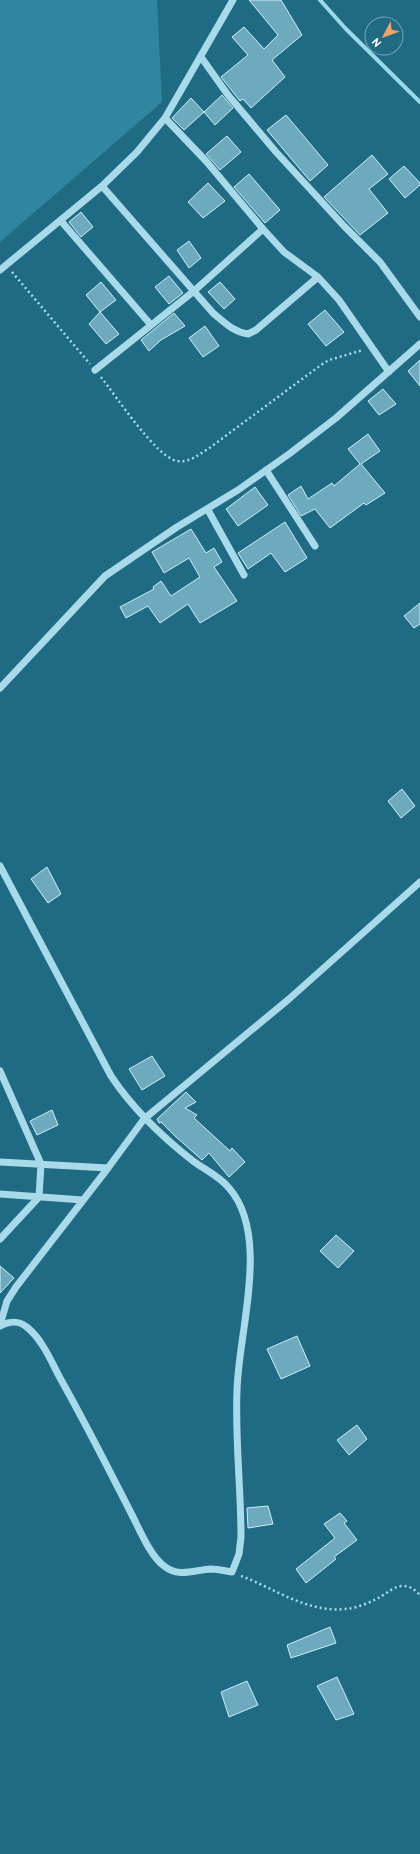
<svg xmlns="http://www.w3.org/2000/svg" width="420" height="1854" font-family="Overpass,sans-serif">
<style>
.green{fill:#3085a0}
.lines{fill:none;stroke-linecap:round;stroke-linejoin:round}
.stream{stroke:#9bd9ea;stroke-width:4}
.building{fill:#6eaabd;stroke:#ccedf7}
.path{stroke:#a8dae9;stroke-width:2.5;stroke-dasharray:2 3;stroke-linecap:butt}
.minor{stroke:#a8dae9;stroke-width:7}
</style>
<rect width="100%" height="100%" fill="#206b84"/>
<path class="green" d="M 0,0 L 157,0 L 162,102 L 0,242 Z"/>
<g class="lines">
<path class="stream" d="M 320,0 L 345,28 L 420,102"/>
</g>
<path class="building" d="M 249,0 L 281,0 L 302,35 L 272,60 L 285,77 L 251,108 L 243,99 L 240,101 L 221,77 L 248,55 L 232,37 L 244,27 L 264,49 L 278,35 Z
M 222,95 L 233,108 L 215,125 L 204,112 Z
M 191,98 L 204,112 L 184,130 L 172,118 Z
M 286,115 L 328,165 L 310,181 L 267,130 Z
M 227,136 L 241,152 L 220,170 L 206,154 Z
M 372,155 L 388,174 L 369,189 L 388,213 L 360,235 L 324,197 Z
M 404,166 L 420,183 L 420,185 L 405,198 L 389,179 Z
M 249,174 L 280,210 L 265,223 L 234,187 Z
M 208,183 L 225,201 L 203,218 L 188,202 Z
M 81,212 L 93,227 L 81,237 L 69,222 Z
M 189,241 L 201,258 L 189,268 L 177,250 Z
M 169,276 L 183,293 L 169,304 L 155,287 Z
M 101,282 L 116,300 L 100,312 L 86,295 Z
M 220,282 L 235,299 L 224,309 L 208,292 Z
M 325,310 L 344,332 L 326,346 L 308,324 Z
M 100,312 L 119,334 L 106,344 L 89,324 Z
M 174,313 L 185,326 L 161,340 L 149,351 L 141,340 Z
M 205,326 L 219,346 L 203,357 L 189,338 Z
M 420,360 L 420,386 L 408,371 Z
M 383,389 L 396,404 L 379,415 L 368,401 Z
M 368,434 L 380,451 L 361,464 L 385,493 L 366,505 L 364,503 L 330,528 L 315,509 L 301,516 L 288,495 L 301,486 L 308,499 L 332,483 L 334,486 L 360,464 L 348,449 Z
M 255,487 L 268,505 L 238,526 L 226,509 Z
M 285,522 L 307,558 L 285,572 L 271,553 L 248,569 L 238,553 Z
M 191,529 L 206,553 L 214,548 L 222,562 L 214,567 L 237,601 L 200,623 L 188,604 L 160,623 L 148,606 L 126,618 L 120,607 L 154,589 L 153,587 L 161,581 L 171,596 L 200,577 L 189,558 L 164,573 L 152,552 Z
M 420,603 L 420,624 L 414,628 L 404,616 Z
M 402,789 L 415,806 L 401,818 L 388,801 Z
M 47,867 L 61,894 L 48,903 L 31,879 Z
M 152,1056 L 165,1076 L 142,1090 L 129,1069 Z
M 186,1092 L 196,1102 L 185,1108 L 197,1115 L 194,1118 L 230,1151 L 232,1148 L 245,1162 L 229,1177 L 209,1153 L 202,1160 L 175,1136 L 161,1122 L 159,1123 L 157,1119 Z
M 52,1110 L 58,1125 L 37,1135 L 30,1121 Z
M 336,1235 L 354,1251 L 338,1268 L 320,1251 Z
M 0,1266 L 14,1278 L 0,1293 Z
M 297,1336 L 310,1366 L 281,1379 L 267,1349 Z
M 357,1425 L 367,1439 L 349,1455 L 337,1440 Z
M 268,1506 L 273,1524 L 248,1528 L 247,1508 Z
M 340,1513 L 347,1521 L 344,1523 L 357,1540 L 334,1557 L 336,1559 L 306,1583 L 296,1569 L 335,1538 L 324,1524 Z
M 330,1627 L 336,1643 L 291,1658 L 287,1645 Z
M 337,1677 L 354,1714 L 336,1720 L 317,1686 Z
M 247,1681 L 258,1705 L 229,1717 L 221,1692 Z"/>
<g class="lines">
<path class="path" d="M 12,272 L 90,364
M 101,377 C 116,396 156,457 177,461 C 189,463 198,455 208,449 L 321,365 L 329,360 L 363,350
M 241,1576 C 274,1588 307,1613 345,1609 C 358,1608 371,1602 382,1596 C 388,1592 394,1587 401,1586 C 409,1585 415,1590 420,1595"/>
<path class="minor" d="M 201,57 L 228,95 L 276,152 L 344,226 L 380,262 L 420,317
M 165,118 L 206,161 L 263,229 L 284,252 L 318,277 L 339,300 L 389,372
M 102,186 L 213,313 C 224,322 233,332 248,334 L 256,330 L 318,277
M 61,221 L 151,325
M 0,270 L 102,186 L 137,152 L 165,118 L 233,0
M 95,370 L 194,291 L 263,229
M 266,470 L 315,546
M 208,510 L 244,575
M 0,688 L 105,576 L 177,527 L 238,490 L 289,454 L 336,418 L 420,344
M 0,866 L 111,1076 C 133,1109 161,1136 193,1161 C 205,1170 219,1176 229,1188 C 271,1236 238,1333 237,1391 C 235,1440 241,1488 241,1537 L 239,1554 L 232,1572 C 225,1571 218,1569 211,1569 C 194,1570 179,1578 164,1566 C 150,1556 139,1528 131,1513 C 108,1468 85,1422 60,1378 C 51,1361 43,1341 28,1328 C 19,1320 10,1321 0,1326
M 0,1071 L 41,1164 L 39,1197 L 0,1239
M 0,1162 L 108,1168
M 0,1194 L 83,1200
M 0,1325 L 7,1301 L 16,1287 L 108,1168 L 144,1119 L 289,999 L 420,882"/>
</g>
<g transform="translate(384 36) rotate(229)"><circle r="19" fill="#206b84" stroke="#79a6b5"/>
<path d="M0-3L7 15L0 10L-7 15Z" fill="#f6a168"/>
<text y="-6" font-size="11" font-weight="bold" text-anchor="middle" fill="#ffffff">N</text>
</g>
</svg>
